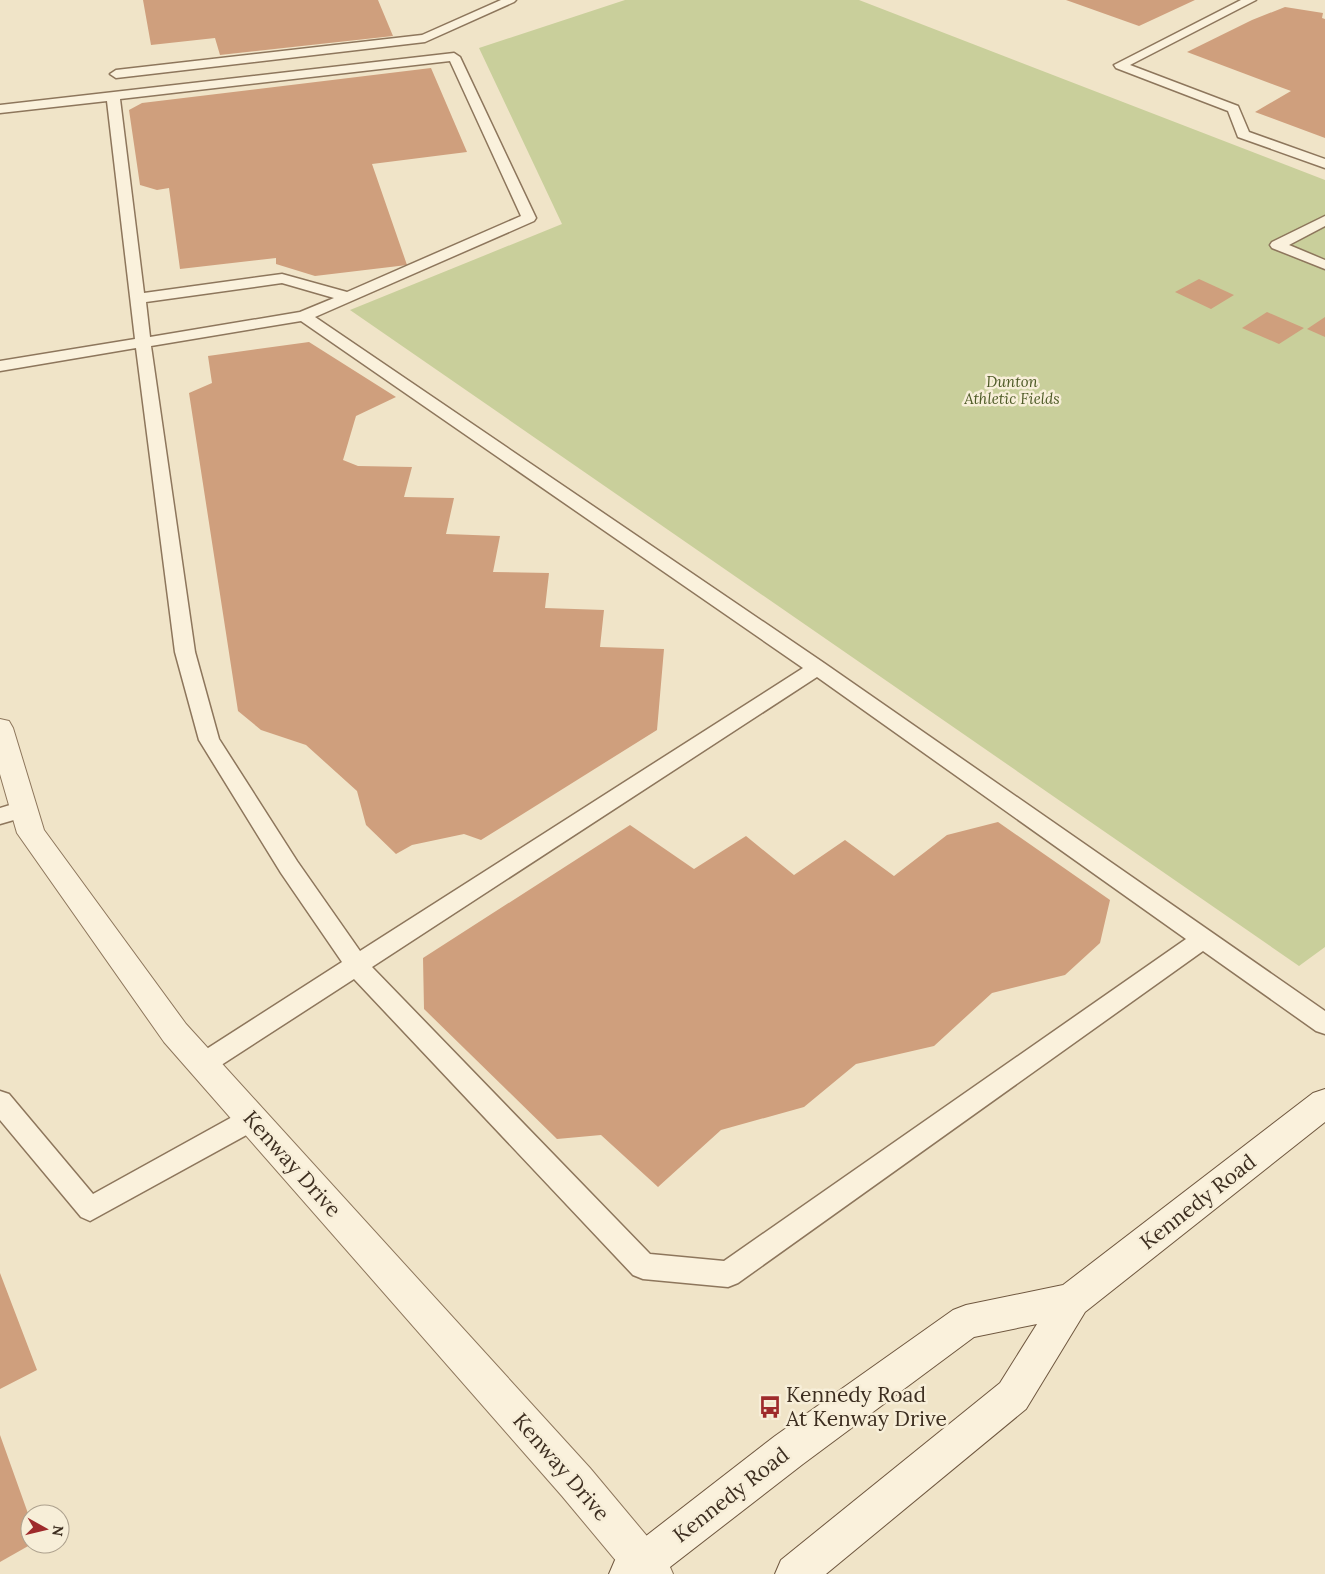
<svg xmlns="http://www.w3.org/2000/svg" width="1325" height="1574" font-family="Lora,serif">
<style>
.green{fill:#c9cf9b}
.building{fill:#cf9f7d}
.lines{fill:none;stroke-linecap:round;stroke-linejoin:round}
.service-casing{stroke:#8d765c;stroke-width:3}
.minor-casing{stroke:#8d765c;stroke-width:2}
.secondary-casing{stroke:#6f573f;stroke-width:2}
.service{fill:#faf1dc;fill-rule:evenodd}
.minor{fill:#faf1dc;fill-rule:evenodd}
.secondary{fill:#faf1dc;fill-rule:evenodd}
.labels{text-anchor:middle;stroke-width:5;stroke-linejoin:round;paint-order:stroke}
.far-park-label{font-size:15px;font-style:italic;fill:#4d5a26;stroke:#f7eed8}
.near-street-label{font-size:21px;fill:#3d2e20;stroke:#f7eed8}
.near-poi-label{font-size:21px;fill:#3d2e20;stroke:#f7eed8;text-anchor:start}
</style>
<rect width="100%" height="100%" fill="#f0e4c8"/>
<path class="green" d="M 625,0 L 859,0 L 1325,180 L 1325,947 L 1299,966 L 350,310 L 562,224 L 479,48 Z"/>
<path class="building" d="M 143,0 L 378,0 L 393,36 L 220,55 L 215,38 L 151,45 Z
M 1066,0 L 1195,0 L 1139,26 Z
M 1285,7 L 1323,13 L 1322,18 L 1325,19 L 1325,138 L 1255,112 L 1291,91 L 1187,52 L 1252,20 Z
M 431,68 L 467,152 L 372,164 L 407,265 L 315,276 L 276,264 L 276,258 L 180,269 L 169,188 L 157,190 L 140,185 L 129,110 L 142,103 Z
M 1199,279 L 1234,295 L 1211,309 L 1175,292 Z
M 1267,312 L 1304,328 L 1279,344 L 1242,328 Z
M 1325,317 L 1325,337 L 1307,329 Z
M 309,342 L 396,397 L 356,416 L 343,460 L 358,466 L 412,467 L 404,497 L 454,498 L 446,534 L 500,536 L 493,572 L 549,573 L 545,608 L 604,610 L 600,647 L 664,649 L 657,730 L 481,840 L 464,834 L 412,845 L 396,854 L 366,825 L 357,791 L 306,745 L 261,730 L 238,711 L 189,393 L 212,383 L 208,356 Z
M 998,822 L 1110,900 L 1100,943 L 1065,975 L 992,993 L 934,1046 L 856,1064 L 804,1107 L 721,1130 L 658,1187 L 601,1135 L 557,1139 L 424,1009 L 423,958 L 630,825 L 694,869 L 746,836 L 794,875 L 845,840 L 894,876 L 947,835 Z
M 0,1273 L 37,1370 L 0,1389 Z
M 0,1435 L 30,1519 L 30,1545 L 0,1562 Z"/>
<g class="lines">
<defs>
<path id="service" d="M 501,0 L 516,0 L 514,2 L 425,42 L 116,78 L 110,74 L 116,70 L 422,35 Z
M 1241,0 L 1256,0 L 1130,65 L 1238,106 L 1249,132 L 1325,159 L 1325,168 L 1238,137 L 1228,111 L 1116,68 L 1114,65 Z
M 454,53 L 460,57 L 536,218 L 534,221 L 315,317 L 824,663 L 1325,1011 L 1325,1034 L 1316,1031 L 1203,951 L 738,1283 L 728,1287 L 643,1279 L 633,1275 L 354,979 L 212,1071 L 203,1074 L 194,1071 L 191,1064 L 194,1057 L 342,962 L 281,873 L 199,740 L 175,652 L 136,348 L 0,371 L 0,361 L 135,339 L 107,101 L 0,113 L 0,105 ZM 450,61 L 521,216 L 347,292 L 282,274 L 144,293 L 120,99 ZM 282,283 L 334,298 L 300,312 L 150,337 L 146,302 ZM 301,321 L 803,668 L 360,951 L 297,861 L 219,739 L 195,652 L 151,346 ZM 817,677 L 1186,939 L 724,1261 L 650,1254 L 372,967 Z
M 1325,216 L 1325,226 L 1289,245 L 1325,260 L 1325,269 L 1272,248 L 1270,245 L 1272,242 Z
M 23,801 L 31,803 L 34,809 L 31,815 L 0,824 L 0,808 Z
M 0,1091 L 9,1094 L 93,1194 L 243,1111 L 252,1108 L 261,1111 L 265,1119 L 261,1127 L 90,1221 L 81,1217 L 0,1120 Z"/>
<path id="minor" d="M 0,719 L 9,721 L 13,728 L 44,830 L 186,1024 L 590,1468 L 667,1560 L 673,1574 L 627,1574 L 562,1496 L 164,1042 L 17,833 L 0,774 Z"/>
<path id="secondary" d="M 1325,1089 L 1325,1122 L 1085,1312 L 1026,1409 L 826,1574 L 775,1574 L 781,1560 L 1000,1383 L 1037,1324 L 974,1337 L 803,1464 L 661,1574 L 609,1574 L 615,1560 L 775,1436 L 953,1310 L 966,1305 L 1063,1285 L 1313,1093 Z"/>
</defs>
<use href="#service" class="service-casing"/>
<use href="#minor" class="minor-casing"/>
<use href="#secondary" class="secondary-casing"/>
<use href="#service" class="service"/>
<use href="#minor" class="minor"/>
<use href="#secondary" class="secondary"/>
</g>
<defs>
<symbol id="bus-bare" viewBox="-9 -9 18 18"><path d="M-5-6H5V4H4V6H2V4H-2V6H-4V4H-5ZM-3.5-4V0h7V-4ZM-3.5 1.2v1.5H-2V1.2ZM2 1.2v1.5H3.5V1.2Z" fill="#9e2a2b" stroke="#f7eed8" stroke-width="2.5" paint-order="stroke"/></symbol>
</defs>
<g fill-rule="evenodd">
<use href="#bus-bare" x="754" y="1391" width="32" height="32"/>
</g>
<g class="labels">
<g class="far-park-label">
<text x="1012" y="387">Dunton<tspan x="1012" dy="17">Athletic Fields</tspan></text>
</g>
<g class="near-street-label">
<text transform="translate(292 1164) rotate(48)" y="7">Kenway Drive</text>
<text transform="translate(1198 1202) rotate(-38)" y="7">Kennedy Road</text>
<text transform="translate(561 1467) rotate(49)" y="7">Kenway Drive</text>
<text transform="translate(731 1495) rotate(-38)" y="7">Kennedy Road</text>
</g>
<g class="near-poi-label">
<text x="786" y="1402">Kennedy Road<tspan x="786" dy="24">At Kenway Drive</tspan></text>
</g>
</g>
<g transform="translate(45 1529) rotate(98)"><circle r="24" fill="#f7eed8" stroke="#ada18e"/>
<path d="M0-4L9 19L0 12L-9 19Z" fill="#9e2a2b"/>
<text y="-8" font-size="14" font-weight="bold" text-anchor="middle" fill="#3d2e20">N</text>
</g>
</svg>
